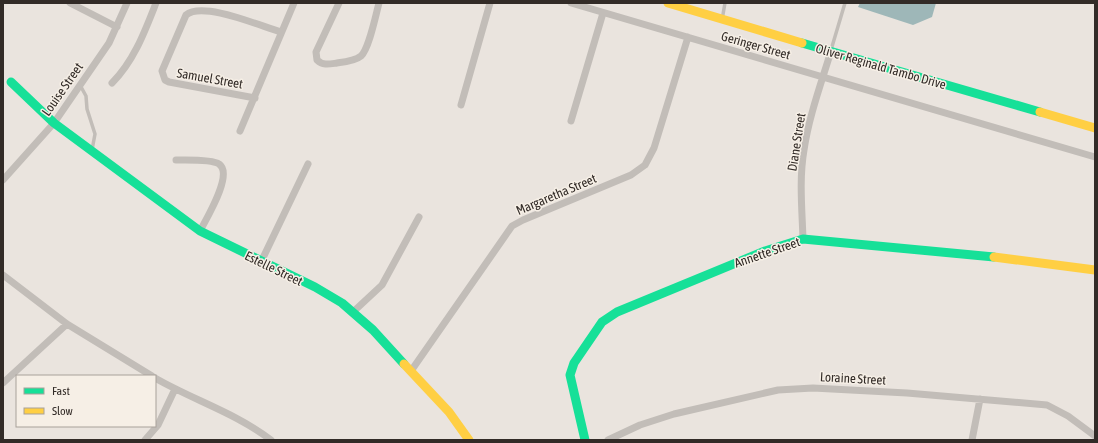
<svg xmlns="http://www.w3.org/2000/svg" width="1098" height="443" font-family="'Asap Condensed',sans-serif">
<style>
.water{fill:#9eb7b8}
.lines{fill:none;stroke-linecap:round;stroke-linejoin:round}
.lane{stroke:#c2bdb8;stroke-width:3.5}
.street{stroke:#c2bdb8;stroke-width:7}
.fast{stroke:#16e098;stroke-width:9}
.slow{stroke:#ffcf43;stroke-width:9}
.labels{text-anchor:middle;stroke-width:3;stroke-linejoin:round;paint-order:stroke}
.street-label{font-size:13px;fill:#322b27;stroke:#f6efe6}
</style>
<rect width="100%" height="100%" fill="#eae4de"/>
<path class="water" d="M 860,3 L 936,3 L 932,17 L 913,25 L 858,7 Z"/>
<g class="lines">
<path class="lane" d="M 722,20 L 725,3
M 831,50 L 845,3
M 80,85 L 86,96 L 87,109 L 95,134 L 92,150"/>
<path class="street" d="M 70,3 L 117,27
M 339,3 L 316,52 L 317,60 C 323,66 330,64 337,63 C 345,62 355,61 361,56 C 369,49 376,14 379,3
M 571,3 L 1095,157
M 112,83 C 134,61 145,31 156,3
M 255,98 L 169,82 L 165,80 L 162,71 L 186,15 C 203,1 260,26 281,32
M 461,105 L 490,3
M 571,121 L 603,13
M 240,131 L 294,3
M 176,160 C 186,160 212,159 219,164 C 234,174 206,219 200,231
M 3,180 L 54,123 L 109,43 L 127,3
M 803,239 C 802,209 799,179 804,150 C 809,116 821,84 831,51
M 261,262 L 308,164
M 3,275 L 67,324 L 152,376
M 353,312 L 382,285 L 419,217
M 411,371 L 512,226 L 523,220 L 631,175 L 645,165 L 654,148 L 688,37
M 155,378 C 193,400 236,413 271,440
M 3,383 L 67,324
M 145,440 L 158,425 L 175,389
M 608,440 L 640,425 L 674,414 L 778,390 L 813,388 L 907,393 L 1047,405 L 1068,416 L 1095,436
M 972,440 L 980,399"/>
<path class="fast" d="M 802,43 L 1040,112
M 11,82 L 54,123 L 200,231 L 315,287 L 342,303 L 373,330 L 404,364
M 585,440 L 570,375 L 574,363 L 602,322 L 617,312 L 765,251 L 803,239 L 994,257"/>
<path class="slow" d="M 668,3 L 802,43
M 1040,112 L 1095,128
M 994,257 L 1095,270
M 404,364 L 449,412 L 469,440"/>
</g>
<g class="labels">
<g class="street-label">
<text transform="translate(756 45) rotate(16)" y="5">Geringer Street</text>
<text transform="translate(881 66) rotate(16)" y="5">Oliver Reginald Tambo Drive</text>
<text transform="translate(210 78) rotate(10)" y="5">Samuel Street</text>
<text transform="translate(62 89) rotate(-55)" y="5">Louise Street</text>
<text transform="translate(796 142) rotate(-81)" y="5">Diane Street</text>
<text transform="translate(556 194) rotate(-23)" y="5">Margaretha Street</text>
<text transform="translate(767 252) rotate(-19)" y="5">Annette Street</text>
<text transform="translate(274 268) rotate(26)" y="5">Estelle Street</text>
<text transform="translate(853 378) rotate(3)" y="5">Loraine Street</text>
</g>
</g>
<rect width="1098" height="443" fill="none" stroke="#322b27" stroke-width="8"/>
<rect x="16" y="375" width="140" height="52" fill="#f6efe6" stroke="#a8a19a"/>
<rect x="24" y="388" width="20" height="6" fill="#16e098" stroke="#a8a19a"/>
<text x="52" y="395" font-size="12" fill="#322b27">Fast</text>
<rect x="24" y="408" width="20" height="6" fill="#ffcf43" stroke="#a8a19a"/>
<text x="52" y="415" font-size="12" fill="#322b27">Slow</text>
</svg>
